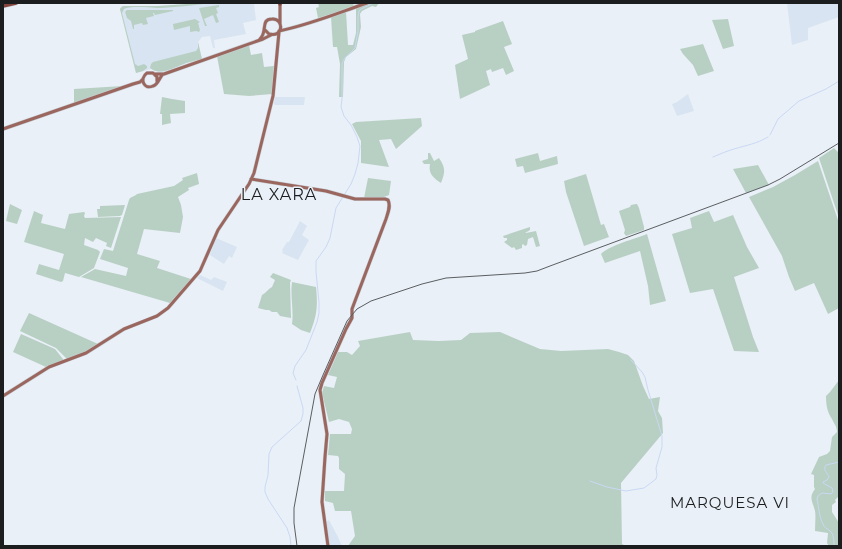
<svg xmlns="http://www.w3.org/2000/svg" width="842" height="549" font-family="Montserrat,sans-serif">
<style>
.built{fill:#d8e4f1}
.green{fill:#b8d0c3}
.lines{fill:none;stroke-linecap:round;stroke-linejoin:round}
.stream{stroke:#c9d8f4;stroke-width:1}
.secondary-casing{stroke:#c8ced4;stroke-width:4}
.primary-casing{stroke:#c8ced4;stroke-width:4.5}
.secondary{stroke:#9a665e;stroke-width:3}
.primary{stroke:#83453d;stroke-width:3.5}
.tram{stroke:#5a5e62;stroke-width:1}
.labels{text-anchor:middle;stroke-width:3;stroke-linejoin:round;paint-order:stroke}
.neighbourhood-label{font-size:15px;letter-spacing:1px;fill:#1b1d1f;stroke:#e9f0f7}
.quarter-label{font-size:16px;letter-spacing:1px;fill:#1b1d1f;stroke:#e9f0f7}
</style>
<rect width="100%" height="100%" fill="#e9f0f7"/>
<path class="built" d="M 202,3 L 250,3 L 254,4 L 256,20 L 243,23 L 246,34 L 214,40 L 215,48 L 213,48 L 210,36 L 202,37 L 198,42 L 202,59 L 186,63 L 184,64 L 163,72 L 158,72 L 151,69 L 136,73 L 120,9 L 122,6 L 158,6 Z
M 787,3 L 839,3 L 839,17 L 808,28 L 808,40 L 792,45 Z
M 688,94 L 694,111 L 677,116 L 672,104 L 677,102 Z
M 275,97 L 305,97 L 304,105 L 275,105 L 274,104 Z
M 300,221 L 307,226 L 302,235 L 309,240 L 298,260 L 282,253 L 283,251 L 282,250 L 287,242 L 289,242 Z
M 216,238 L 237,247 L 232,258 L 229,256 L 224,264 L 210,255 Z
M 200,275 L 211,280 L 214,277 L 227,282 L 223,291 L 197,278 Z
M 329,520 L 338,537 L 342,546 L 330,546 L 326,522 Z"/>
<path class="green" d="M 202,3 L 212,3 C 195,5 178,7 162,8 C 153,8 131,5 124,9 L 122,13 L 135,64 L 138,66 L 144,64 L 147,66 L 147,68 L 143,71 L 136,73 L 120,9 C 122,6 123,6 126,6 L 158,6 Z
M 318,3 L 353,3 L 354,7 L 318,18 L 316,8 L 319,7 Z
M 371,3 L 379,3 L 376,7 L 372,6 L 362,11 L 360,14 L 361,27 L 356,49 L 346,57 L 344,62 L 343,97 L 339,97 L 340,64 L 337,47 L 333,47 L 331,17 L 346,12 L 348,45 L 353,45 L 356,33 L 356,8 Z
M 219,5 L 219,7 L 216,8 L 218,13 L 216,14 L 219,22 L 216,23 L 213,15 L 204,19 L 207,26 L 205,26 L 199,8 Z
M 127,10 L 173,10 L 173,11 L 155,15 L 154,13 L 153,13 L 154,16 L 146,18 L 148,24 L 143,25 L 142,23 L 134,25 L 134,29 L 133,29 L 131,21 L 127,18 L 125,12 Z
M 195,19 L 200,22 L 198,23 L 200,30 L 199,32 L 196,31 L 190,32 L 190,26 L 174,30 L 173,24 Z
M 728,19 L 734,46 L 723,49 L 712,20 Z
M 503,21 L 512,44 L 504,47 L 514,71 L 506,75 L 503,68 L 492,72 L 491,69 L 486,71 L 490,85 L 460,99 L 455,65 L 468,59 L 462,35 L 475,32 L 475,31 Z
M 198,42 L 202,59 L 186,63 L 184,64 C 173,68 160,76 150,68 L 151,64 L 153,62 L 196,51 L 198,48 Z
M 703,44 L 714,71 L 698,76 L 693,65 L 683,54 L 680,49 Z
M 249,45 L 251,55 L 262,53 L 264,67 L 274,66 L 272,94 L 249,96 L 224,94 L 217,56 Z
M 123,86 L 123,87 L 74,103 L 74,89 Z
M 162,97 L 172,99 L 185,101 L 185,113 L 170,114 L 171,123 L 162,125 L 162,114 L 160,114 Z
M 421,118 L 422,126 L 396,149 L 391,139 L 379,140 L 389,167 L 361,163 L 361,141 L 352,124 L 356,122 Z
M 834,148 L 839,153 L 839,218 L 819,158 Z
M 428,153 L 430,153 L 434,161 L 439,158 C 446,168 445,173 441,183 C 434,178 428,174 430,164 L 424,164 L 422,161 L 428,159 Z
M 538,153 L 540,161 L 557,156 L 558,164 L 525,173 L 523,166 L 517,167 L 515,159 Z
M 818,161 L 839,223 L 839,308 L 828,314 L 814,283 L 795,291 L 789,277 L 782,256 L 749,197 L 773,187 L 795,175 Z
M 758,165 L 769,185 L 746,193 L 733,169 Z
M 197,173 L 199,184 L 188,188 L 189,190 L 178,197 L 181,205 L 183,217 L 180,233 L 144,229 L 137,254 L 160,261 L 157,268 L 191,279 L 170,303 L 81,277 L 95,269 L 126,276 L 128,268 L 100,259 L 104,249 L 113,251 L 129,200 L 130,198 L 136,195 L 137,194 L 174,186 L 183,180 L 182,178 Z
M 586,174 L 601,225 L 604,224 L 609,237 L 584,246 L 566,192 L 564,181 Z
M 368,178 L 391,181 L 389,195 L 384,197 L 364,198 Z
M 10,204 L 22,210 L 17,224 L 6,221 L 9,208 L 3,209 L 9,208 Z
M 636,204 L 637,204 L 639,208 L 644,227 L 644,230 L 626,236 L 624,233 L 625,230 L 619,211 L 630,207 L 631,205 Z
M 125,205 L 122,215 L 120,216 L 98,217 L 97,209 L 100,209 L 100,206 Z
M 34,211 L 43,215 L 41,223 L 65,229 L 69,214 L 84,212 L 85,213 L 84,216 L 85,218 L 121,217 L 111,248 L 106,246 L 107,243 L 96,238 L 93,242 L 85,238 L 84,245 L 98,250 L 100,252 L 94,268 L 79,277 L 65,273 L 63,281 L 61,282 L 36,274 L 39,264 L 59,270 L 64,254 L 24,242 Z
M 709,211 L 714,222 L 733,215 L 747,247 L 759,268 L 734,277 L 753,337 L 759,352 L 734,351 L 713,289 L 690,293 L 672,234 L 692,228 L 690,218 Z
M 530,227 L 530,230 L 525,233 L 526,233 L 536,231 L 540,246 L 536,247 L 533,237 L 528,239 L 527,245 L 525,246 L 523,244 L 522,245 L 522,248 L 516,250 L 514,247 L 512,248 L 504,242 L 507,240 L 507,238 L 504,238 L 503,236 Z
M 647,234 L 666,301 L 650,305 L 648,286 L 640,251 L 605,263 L 601,254 C 610,245 635,239 647,234 Z
M 273,273 L 291,280 L 290,283 L 291,318 L 280,316 L 277,312 L 272,312 L 269,310 L 266,310 L 258,308 L 262,295 C 266,293 268,289 272,287 L 275,280 L 270,277 Z
M 292,282 L 316,287 C 318,306 317,315 310,333 L 301,330 L 292,324 C 294,310 290,296 292,282 Z
M 29,313 L 98,344 L 84,353 L 67,359 L 56,348 L 20,331 Z
M 410,332 L 413,340 L 439,341 L 461,340 L 470,333 L 500,332 L 540,349 L 561,351 L 608,349 L 619,352 L 628,355 L 634,361 L 643,386 L 649,399 L 660,397 L 658,411 L 662,418 L 663,433 L 621,483 L 622,544 L 626,546 L 348,546 L 355,536 L 351,511 L 335,511 L 333,503 L 325,501 L 325,491 L 344,491 L 345,474 L 339,469 L 339,458 L 338,456 L 328,455 L 330,434 L 351,434 L 352,429 L 349,422 L 339,419 L 329,422 L 322,393 L 324,386 L 334,388 L 337,377 L 328,375 L 338,352 L 347,352 L 352,355 L 360,346 L 358,341 Z
M 21,334 L 55,349 L 63,359 L 63,360 L 46,367 L 13,352 Z
M 839,380 L 839,496 L 835,500 L 836,502 L 832,505 L 832,512 L 839,523 L 839,546 L 829,546 L 827,543 L 828,533 L 815,531 C 815,524 816,517 815,511 C 813,502 808,498 815,489 L 814,487 L 814,475 L 811,474 L 819,457 L 827,454 L 830,451 L 832,437 L 837,432 C 837,426 834,424 832,419 C 827,412 826,404 826,396 L 830,392 Z"/>
<g class="lines">
<path class="stream" d="M 770,135 L 778,119 L 799,101 L 826,89 L 839,81
M 713,157 C 720,154 727,151 734,149 C 747,145 756,144 768,137
M 296,380 L 293,373 L 295,366 L 306,350 L 317,322 L 319,313 L 319,302 L 316,272 L 316,261 L 326,247 L 330,238 L 336,208 L 351,184 L 355,174 L 358,163 L 360,146 L 357,137 L 351,125 L 344,116 L 341,107 L 342,99 L 342,64 C 344,56 350,54 355,48 L 358,31 L 358,17 L 359,11 L 361,9 L 372,4
M 590,481 L 607,487 L 626,491 L 644,488 L 656,479 L 657,475 L 656,468 L 662,447 L 662,436 L 648,390 L 645,377 L 642,372 L 631,360
M 18,545 L 18,546
M 291,546 L 290,537 L 287,528 L 268,499 L 265,492 L 265,487 L 268,475 L 269,454 L 272,447 L 301,421 L 303,414 L 303,408 L 297,386
M 834,546 C 834,541 834,534 830,531 C 827,528 824,528 823,524 C 819,517 819,507 817,499 L 818,496 L 822,493 L 831,494 L 832,493 L 833,491 L 832,488 L 823,483 L 823,482 L 827,480 L 829,477 C 828,473 822,470 826,465 L 839,462"/>
<defs>
<path id="secondary" d="M 280,24 L 280,3
M 279,31 C 309,25 338,13 367,3
M 260,39 C 268,32 260,19 272,19 C 284,18 284,38 269,34 L 265,30
M 155,74 L 164,74 L 263,39 L 271,35
M 157,81 L 157,77 L 153,73 L 147,73 C 139,79 144,90 153,86 C 158,85 159,78 163,74
M 3,129 L 133,84 L 140,82 L 143,79
M 251,179 L 326,191 L 355,199 L 385,199 L 388,200 C 391,206 388,213 386,219 L 352,309 L 352,318 L 346,329 L 322,383 L 320,390 L 327,434 L 325,457 L 322,502 L 328,546
M 3,396 L 49,367 L 86,353 L 124,329 L 157,316 L 168,308 L 200,271 L 218,230 L 249,184 L 254,173 L 273,96 L 279,32"/>
<path id="primary" d="M 280,3 L 280,4
M 3,6 L 16,3"/>
</defs>
<use href="#secondary" class="secondary-casing"/>
<use href="#primary" class="primary-casing"/>
<use href="#secondary" class="secondary"/>
<use href="#primary" class="primary"/>
<path class="tram" d="M 297,546 L 294,523 L 294,508 L 315,394 L 323,375 L 347,321 L 357,309 L 371,301 L 422,284 L 446,278 L 525,273 L 537,271 L 550,266 L 768,185 L 780,179 L 839,143"/>
</g>
<g class="labels">
<g class="neighbourhood-label">
<text x="730" y="508">MARQUESA VI</text>
</g>
<g class="quarter-label">
<text x="279" y="200">LA XARA</text>
</g>
</g>
<rect width="842" height="549" fill="none" stroke="#1b1d1f" stroke-width="8"/>
</svg>
